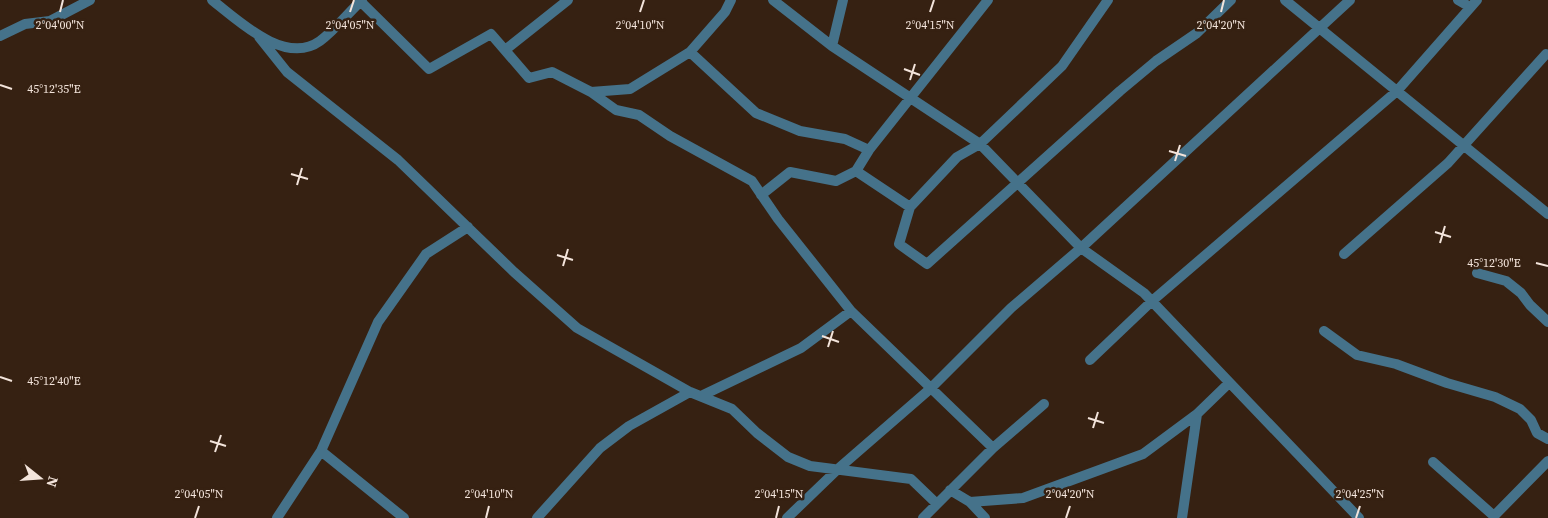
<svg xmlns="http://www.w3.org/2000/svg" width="1548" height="518" font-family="'Source Serif 4',serif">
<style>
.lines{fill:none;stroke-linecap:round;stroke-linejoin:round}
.minor{stroke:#45728a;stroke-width:10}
.ticks{fill:none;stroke:#f3e4db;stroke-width:2}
.ticks-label{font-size:12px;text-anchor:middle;fill:#f3e4db;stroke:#362112;stroke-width:5;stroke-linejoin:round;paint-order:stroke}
</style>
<rect width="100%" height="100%" fill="#362112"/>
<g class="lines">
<path class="minor" d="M 212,0 C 239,21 285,66 320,41 C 335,30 348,13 362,0
M 731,0 L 725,12 L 690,52 L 756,113 L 800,131 L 845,139 L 869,150
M 773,0 L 832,46 L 980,144 L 1081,248 L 1144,293 L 1359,518
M 988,0 L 869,150 L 856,171 L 910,207 L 957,157 L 980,144 L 1062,66 L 1108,0
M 1285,0 L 1548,214
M 1458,0 L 1470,7
M 360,1 L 429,69 L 491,34 L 529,78 L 552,72 L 591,92 L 630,89 L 690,52
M 0,36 L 25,24 L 50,21 L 90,0
M 259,37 L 287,72 L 398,160 L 514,272 L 577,328 L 690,392
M 832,46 L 843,0
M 505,50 L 568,0
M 591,92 L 616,110 L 639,115 L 670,136 L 752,181 L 778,219 L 851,311 L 993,448
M 761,195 L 790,172 L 836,181 L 856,171
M 910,207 L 899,244 L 927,264 L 1120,91 L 1156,61 L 1197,33 L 1231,0
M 1344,254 L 1448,163 L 1546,54
M 1477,273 L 1506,281 L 1521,293 L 1530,305 L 1548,322
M 1324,331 L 1357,355 L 1396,364 L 1447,383 L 1495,397 L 1520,409 L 1531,420 L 1537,433 L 1548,439
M 1090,360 L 1152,301 L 1397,91 L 1477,0
M 701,396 L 801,348 L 851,311
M 321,451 L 404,518
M 1433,462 L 1494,516 L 1548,461
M 950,490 L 970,502 L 1023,498 L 1143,454 L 1197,414
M 970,502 L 985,518
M 277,518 L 321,451 L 378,322 L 426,254 L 468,227
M 537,518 L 600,448 L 629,426 L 690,392 L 732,409 L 757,433 L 788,457 L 810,466 L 911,479 L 937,504
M 787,518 L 839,468 L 930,389 L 1011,308 L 1081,248 L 1350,0
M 923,518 L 993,448 L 1044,404
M 1182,518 L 1197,414 L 1228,384"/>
</g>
<path class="ticks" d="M 60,12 L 63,0M 350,12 L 354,0M 640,12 L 644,0M 930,12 L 934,0M 1221,12 L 1224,0M 904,69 L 920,75M 910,80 L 915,64M 0,85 L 12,89M 1169,151 L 1186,156M 1175,161 L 1180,145M 291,174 L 308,179M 297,185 L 302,168M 1435,232 L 1451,237M 1440,243 L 1445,226M 557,255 L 573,260M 1536,263 L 1548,266M 563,266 L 568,249M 822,336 L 839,342M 828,347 L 833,331M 0,377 L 12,381M 1088,418 L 1104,423M 1093,428 L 1098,412M 210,441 L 226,446M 215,452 L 221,435M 195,518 L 199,506M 486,518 L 489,506M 776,518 L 779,506M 1066,518 L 1070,506M 1356,518 L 1360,506"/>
<g class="ticks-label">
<text x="60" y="29">2°04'00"N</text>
<text x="350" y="29">2°04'05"N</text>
<text x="640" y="29">2°04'10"N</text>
<text x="930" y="29">2°04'15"N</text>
<text x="1221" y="29">2°04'20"N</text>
<text x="54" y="93">45°12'35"E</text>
<text x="1494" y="267">45°12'30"E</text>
<text x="54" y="385">45°12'40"E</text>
<text x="199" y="498">2°04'05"N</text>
<text x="489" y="498">2°04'10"N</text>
<text x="779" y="498">2°04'15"N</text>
<text x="1070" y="498">2°04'20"N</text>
<text x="1360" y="498">2°04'25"N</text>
</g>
<g transform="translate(40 478) rotate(107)" stroke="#362112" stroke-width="4" paint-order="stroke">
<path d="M0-4L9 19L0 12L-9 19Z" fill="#f3e4db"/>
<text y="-8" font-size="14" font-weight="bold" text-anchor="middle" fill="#f3e4db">N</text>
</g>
</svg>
